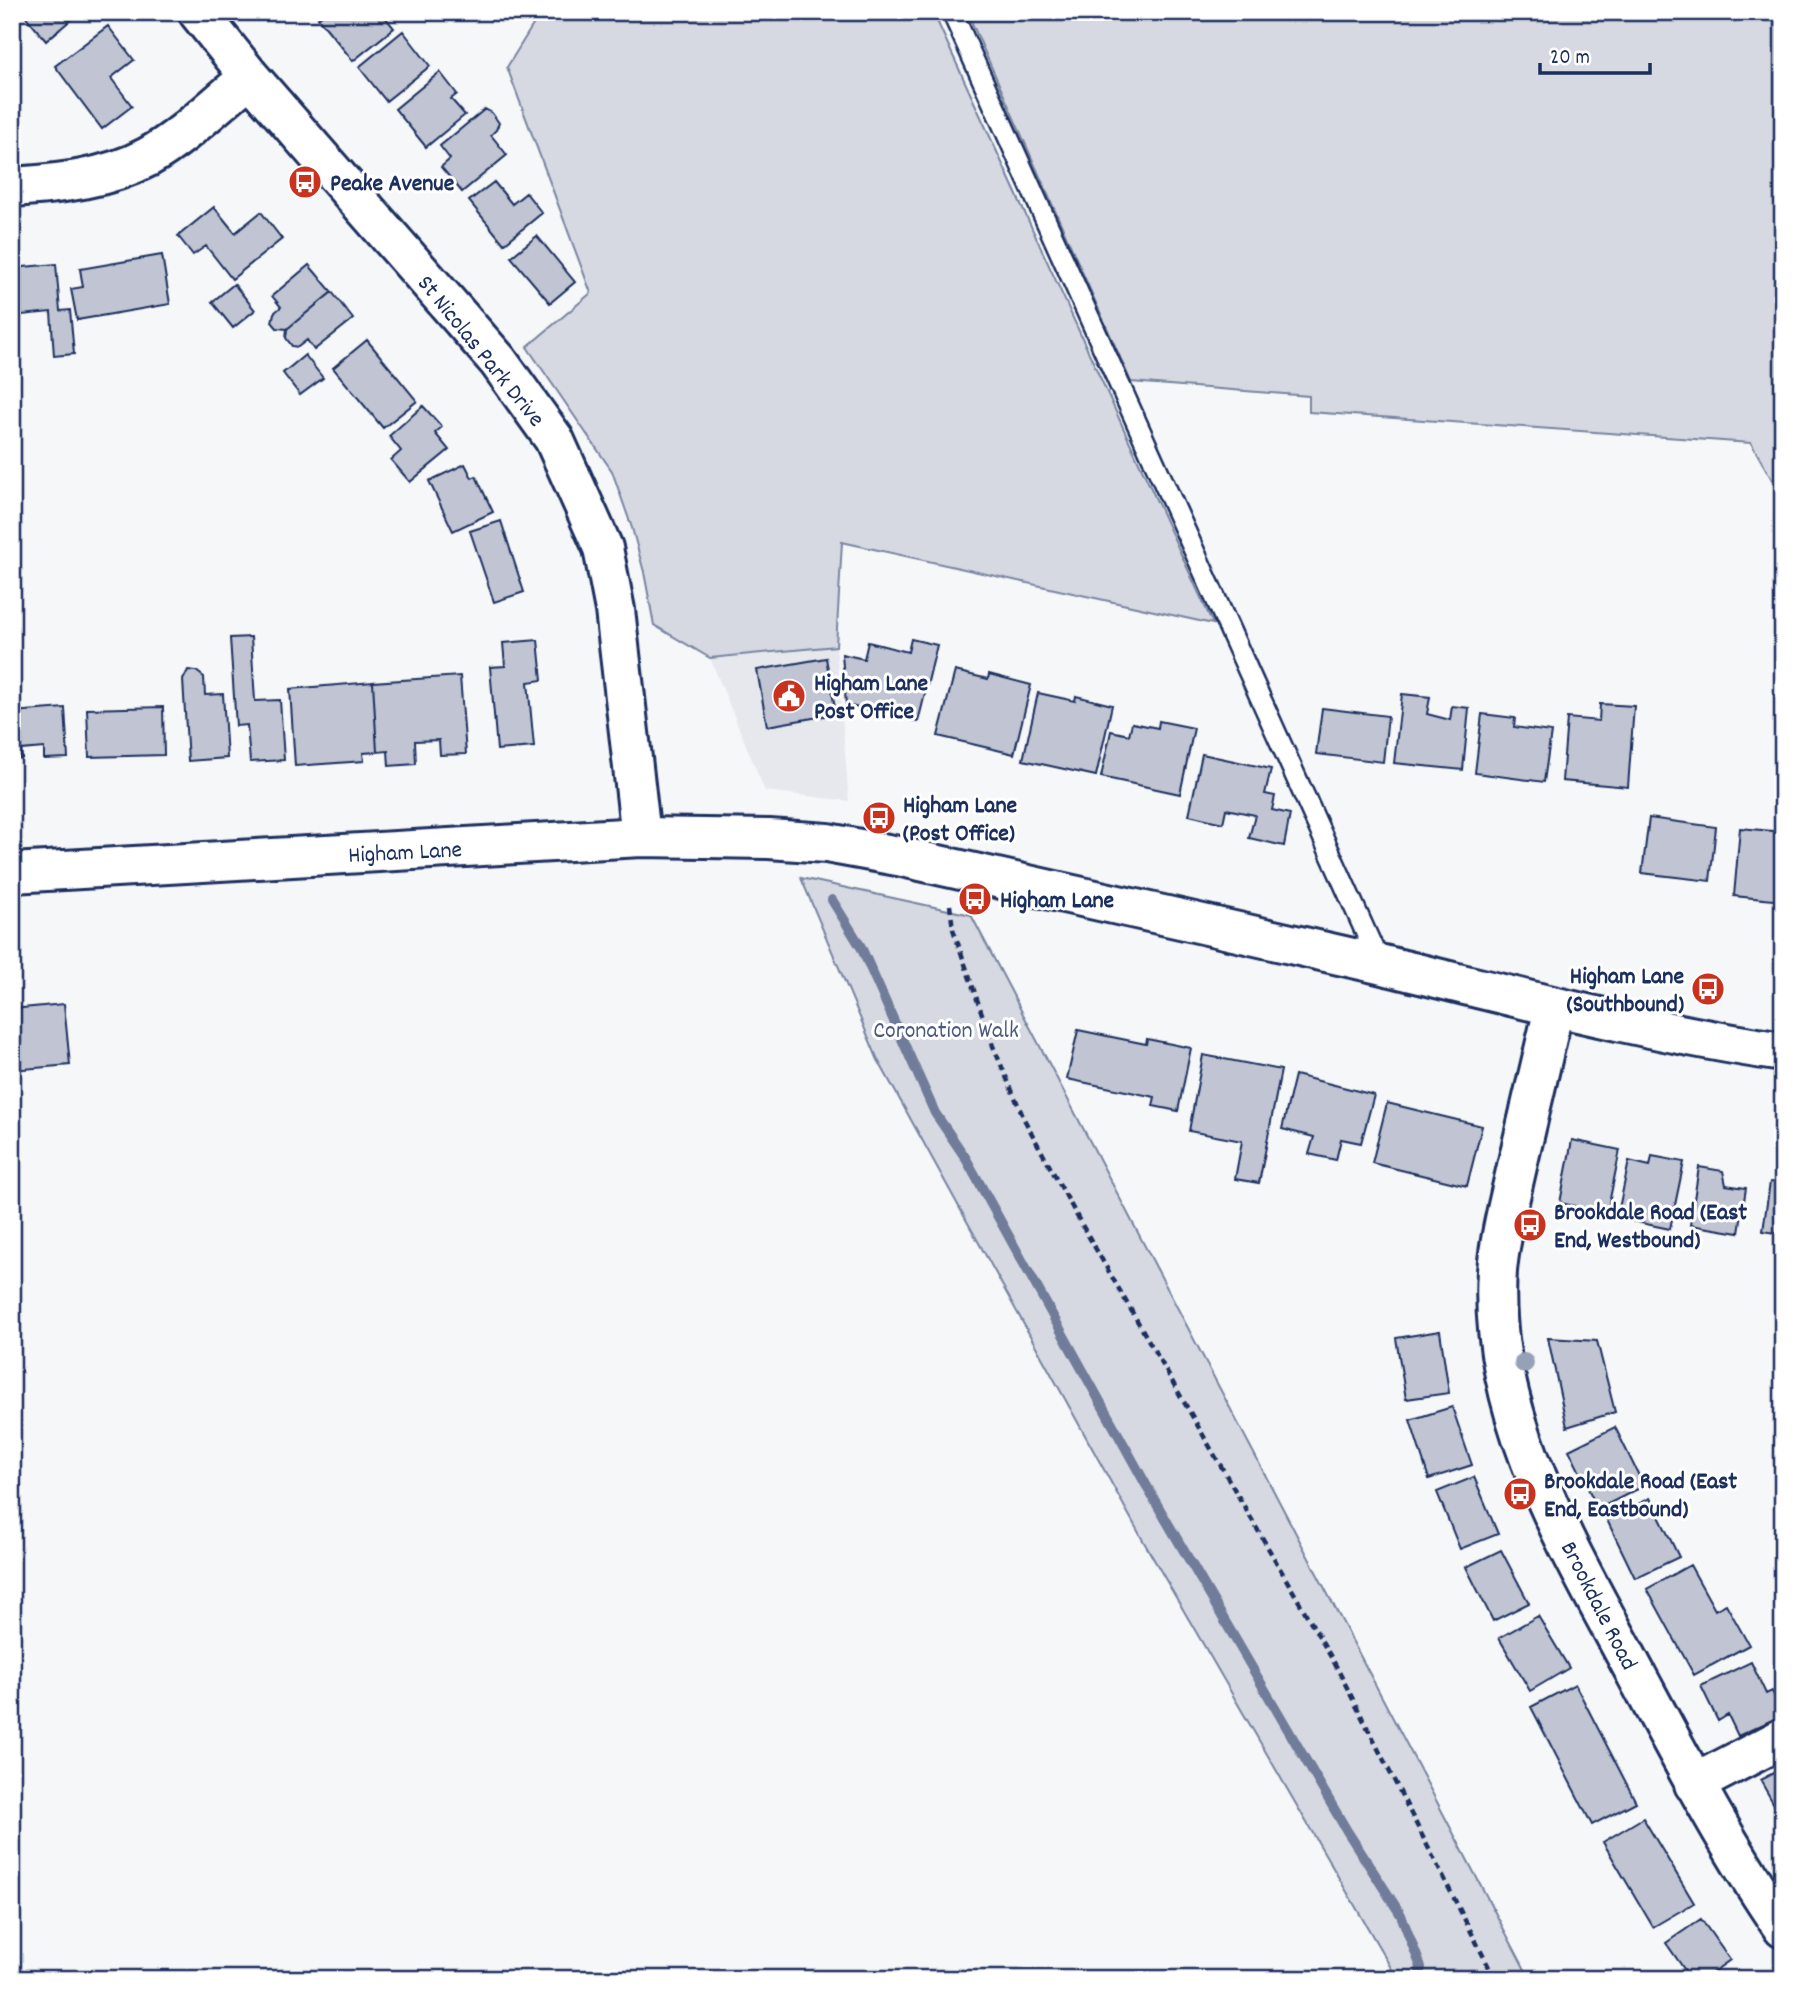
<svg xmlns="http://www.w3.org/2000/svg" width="1795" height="1991" font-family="Dekko,sans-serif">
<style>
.built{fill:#e6e8ee}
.green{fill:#d6d9e2;stroke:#7884a0;stroke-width:2}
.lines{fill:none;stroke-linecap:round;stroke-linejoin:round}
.stream{stroke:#707c99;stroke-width:10}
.building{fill:#c0c4d3;stroke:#1b2f5e;stroke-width:2}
.lane-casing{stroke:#1b2f5e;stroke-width:24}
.street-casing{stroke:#1b2f5e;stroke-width:44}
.secondary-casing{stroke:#1b2f5e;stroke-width:44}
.path{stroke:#1b2f5e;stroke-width:4.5;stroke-dasharray:7 5;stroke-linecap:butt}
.lane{stroke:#fff;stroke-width:19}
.street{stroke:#fff;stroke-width:38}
.secondary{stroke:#fff;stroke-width:38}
.tree{fill:#97a1b6}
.labels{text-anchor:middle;stroke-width:6;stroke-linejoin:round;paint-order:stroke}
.poi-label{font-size:24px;font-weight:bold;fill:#1b2f5e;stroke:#fff;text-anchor:start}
.street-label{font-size:24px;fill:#1b2f5e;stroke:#fff}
.park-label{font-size:24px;fill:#4a5a7f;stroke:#fff}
</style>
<rect width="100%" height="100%" fill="#f6f7f9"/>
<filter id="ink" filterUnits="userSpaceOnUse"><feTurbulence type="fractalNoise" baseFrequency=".0143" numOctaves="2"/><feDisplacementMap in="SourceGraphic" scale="14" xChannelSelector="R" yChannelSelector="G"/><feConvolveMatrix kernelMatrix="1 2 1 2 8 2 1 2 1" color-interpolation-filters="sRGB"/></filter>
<g filter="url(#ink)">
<path class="built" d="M 836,646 L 849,801 L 765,791 L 710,658 Z"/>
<path class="green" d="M 541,12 L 933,12 L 1213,624 L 842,542 L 836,646 L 710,658 L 654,625 L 644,572 L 632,528 L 612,471 L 527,347 L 591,293 L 507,67 Z
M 967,12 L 1783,12 L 1783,499 L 1751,443 L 1309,412 L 1309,396 L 1131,382 Z
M 801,878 L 971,915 L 1530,1979 L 1393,1979 L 1394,1973 L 1145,1544 L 878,1060 Z"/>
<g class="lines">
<path class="stream" d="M 832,900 L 861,947 L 935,1113 L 965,1157 L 1155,1501 L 1347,1831 L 1401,1915 L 1421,1967 L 1418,1979"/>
</g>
<path class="building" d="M 22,12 L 80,12 L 46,41 Z
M 325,12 L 381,12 L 394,28 L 353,61 L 318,18 Z
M 108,26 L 134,60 L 111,78 L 132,106 L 102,129 L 55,66 Z
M 403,31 L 430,66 L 386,101 L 359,67 Z
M 440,72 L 457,94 L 451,99 L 465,115 L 426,147 L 395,109 Z
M 485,109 L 492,113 L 499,123 L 496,130 L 491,135 L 507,155 L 462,192 L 441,167 L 450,159 L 440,146 Z
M 494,182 L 512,204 L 526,193 L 542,213 L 504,244 L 469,201 Z
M 214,207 L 235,233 L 261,212 L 282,239 L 232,279 L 206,246 L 193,255 L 178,236 Z
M 537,236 L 575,282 L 550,303 L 511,257 Z
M 162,255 L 170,304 L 77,320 L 71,289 L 83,287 L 80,269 Z
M 56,264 L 60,311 L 70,310 L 74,354 L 54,356 L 51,312 L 12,316 L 12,268 Z
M 309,265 L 332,292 L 287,329 L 277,328 L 272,322 L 274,313 L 281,307 L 272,296 Z
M 234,284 L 255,310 L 233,328 L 212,302 Z
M 332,292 L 353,319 L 314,350 L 307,340 L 298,347 L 292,346 L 286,338 L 287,329 Z
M 367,340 L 417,401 L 383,428 L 333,368 Z
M 305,355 L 323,378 L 300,395 L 283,373 Z
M 423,406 L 442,427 L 435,433 L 449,450 L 410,482 L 391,460 L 401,451 L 389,436 Z
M 465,464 L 472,478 L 476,476 L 493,512 L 453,531 L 429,481 Z
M 501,521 L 524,592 L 494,602 L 470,531 Z
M 251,637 L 255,701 L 280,700 L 284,760 L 250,762 L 247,725 L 236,726 L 230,638 Z
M 911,639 L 937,645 L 918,722 L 846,705 L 842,654 L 864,659 L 868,642 L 908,652 Z
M 538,640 L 542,680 L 528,682 L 534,747 L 497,750 L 490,667 L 505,666 L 503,643 Z
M 826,658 L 836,714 L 767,726 L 757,670 Z
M 188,670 L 196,671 L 204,677 L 205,695 L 223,694 L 227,758 L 188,761 L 183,680 Z
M 955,671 L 988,679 L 989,674 L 1031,685 L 1014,754 L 938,736 Z
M 460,676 L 466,754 L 440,755 L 439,740 L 415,741 L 416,764 L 389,766 L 388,751 L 377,752 L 373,682 Z
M 373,682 L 377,752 L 363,753 L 364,761 L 295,766 L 290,689 Z
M 1038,693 L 1075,701 L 1076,696 L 1112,705 L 1096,776 L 1023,760 Z
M 1402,694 L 1430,697 L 1427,714 L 1450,720 L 1452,706 L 1469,708 L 1463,770 L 1394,763 Z
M 1600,704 L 1634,706 L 1628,787 L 1562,781 L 1567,718 L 1599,721 Z
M 163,707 L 164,755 L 89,757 L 87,709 Z
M 65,708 L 68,758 L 44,759 L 44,748 L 21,750 L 22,758 L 12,759 L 12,712 Z
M 1322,708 L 1388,716 L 1383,762 L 1316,754 Z
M 1482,714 L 1515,718 L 1514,727 L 1551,732 L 1544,782 L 1475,773 Z
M 1159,721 L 1194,728 L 1180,794 L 1101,777 L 1111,731 L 1129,735 L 1132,723 L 1158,728 Z
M 1202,754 L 1271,769 L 1265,794 L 1275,796 L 1272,810 L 1290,814 L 1284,846 L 1249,838 L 1255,815 L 1226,809 L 1223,823 L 1189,815 Z
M 1649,818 L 1716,827 L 1710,881 L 1642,873 Z
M 1740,828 L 1783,832 L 1783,901 L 1734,896 Z
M 64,1004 L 70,1065 L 12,1070 L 12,1009 Z
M 1078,1030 L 1146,1044 L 1147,1039 L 1191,1048 L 1178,1111 L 1153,1106 L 1155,1097 L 1067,1079 Z
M 1203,1055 L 1281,1070 L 1259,1183 L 1235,1179 L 1242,1141 L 1189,1131 Z
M 1295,1075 L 1374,1095 L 1361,1143 L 1341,1139 L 1336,1160 L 1309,1154 L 1314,1137 L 1282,1129 Z
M 1387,1103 L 1482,1126 L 1467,1186 L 1372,1163 Z
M 1572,1140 L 1620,1150 L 1607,1213 L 1560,1203 Z
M 1652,1156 L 1684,1162 L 1670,1229 L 1617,1218 L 1629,1161 L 1650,1166 Z
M 1699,1167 L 1723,1171 L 1726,1185 L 1746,1188 L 1739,1233 L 1690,1225 Z
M 1779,1176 L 1783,1177 L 1783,1234 L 1763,1231 L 1770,1182 L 1779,1183 Z
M 1440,1331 L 1449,1393 L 1406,1399 L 1396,1338 Z
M 1548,1338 L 1597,1341 L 1615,1412 L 1567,1427 Z
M 1452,1407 L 1472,1465 L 1429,1479 L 1410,1420 Z
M 1615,1427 L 1644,1486 L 1598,1509 L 1569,1450 Z
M 1474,1477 L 1498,1534 L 1460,1549 L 1437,1492 Z
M 1650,1498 L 1679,1557 L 1635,1578 L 1607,1520 Z
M 1501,1550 L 1529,1603 L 1493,1621 L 1466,1567 Z
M 1690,1565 L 1715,1610 L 1726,1604 L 1749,1645 L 1694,1675 L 1647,1589 Z
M 1538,1616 L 1569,1668 L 1530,1691 L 1499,1638 Z
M 1751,1662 L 1766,1694 L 1772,1691 L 1783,1715 L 1738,1736 L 1728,1715 L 1718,1721 L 1701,1686 Z
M 1575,1684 L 1636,1802 L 1592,1825 L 1531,1707 Z
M 1783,1768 L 1783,1820 L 1760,1780 Z
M 1643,1818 L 1694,1903 L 1653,1927 L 1603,1842 Z
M 1701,1919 L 1730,1960 L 1703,1979 L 1691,1979 L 1666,1943 Z"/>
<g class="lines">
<defs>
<path id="lane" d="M 952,12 L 1380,964"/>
<path id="street" d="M 198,12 L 250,77 L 498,361 L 554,439 L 603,548 L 615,610 L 641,837
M 12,187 C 58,184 107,179 148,157 C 185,136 217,103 250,77
M 1554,1008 C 1542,1059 1530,1111 1518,1162 C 1510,1198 1500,1235 1497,1271 C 1487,1417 1572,1553 1637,1676 C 1683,1762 1728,1848 1783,1928
M 1694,1784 L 1783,1738"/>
<path id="secondary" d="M 12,873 L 641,837 L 769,839 L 827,843 L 898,856 C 1058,892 1219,927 1379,964 C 1513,996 1646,1032 1783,1052"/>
</defs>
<use href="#lane" class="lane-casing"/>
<use href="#street" class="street-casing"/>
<use href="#secondary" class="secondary-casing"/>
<path class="path" d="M 950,905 L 953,929 L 993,1046 L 1025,1121 L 1078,1218 L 1335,1664 L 1495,1979"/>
<use href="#lane" class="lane"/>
<use href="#street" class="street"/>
<use href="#secondary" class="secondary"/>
</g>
<circle class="tree" cx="1524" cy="1363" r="10"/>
</g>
<defs>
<symbol id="bus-disc" viewBox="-11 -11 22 22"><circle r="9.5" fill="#c8321e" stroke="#fff"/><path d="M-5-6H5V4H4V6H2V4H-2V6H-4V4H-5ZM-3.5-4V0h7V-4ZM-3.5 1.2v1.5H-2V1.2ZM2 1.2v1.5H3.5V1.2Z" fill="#fff"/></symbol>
<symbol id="civic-disc" viewBox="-11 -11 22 22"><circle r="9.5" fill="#c8321e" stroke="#fff"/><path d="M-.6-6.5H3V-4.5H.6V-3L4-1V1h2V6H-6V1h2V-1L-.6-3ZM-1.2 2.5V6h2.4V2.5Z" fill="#fff"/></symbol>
</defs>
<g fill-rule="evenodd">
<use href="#bus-disc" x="286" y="163" width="38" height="38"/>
<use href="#civic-disc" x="770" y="677" width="38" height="38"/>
<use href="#bus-disc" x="860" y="799" width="38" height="38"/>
<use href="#bus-disc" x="956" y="880" width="38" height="38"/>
<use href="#bus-disc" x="1689" y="970" width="38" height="38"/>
<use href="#bus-disc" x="1511" y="1206" width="38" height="38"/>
<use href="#bus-disc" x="1501" y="1475" width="38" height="38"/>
</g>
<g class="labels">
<g class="poi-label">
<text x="330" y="190">Peake Avenue</text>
<text x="814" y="690">Higham Lane<tspan x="814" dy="28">Post Office</tspan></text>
<text x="903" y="812">Higham Lane<tspan x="903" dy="28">(Post Office)</tspan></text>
<text x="1000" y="907">Higham Lane</text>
<text x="1684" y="983" text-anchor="end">Higham Lane<tspan x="1684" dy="28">(Southbound)</tspan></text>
<text x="1554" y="1219">Brookdale Road (East<tspan x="1554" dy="28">End, Westbound)</tspan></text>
<text x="1544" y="1488">Brookdale Road (East<tspan x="1544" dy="28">End, Eastbound)</tspan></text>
</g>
<g class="street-label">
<text transform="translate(482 350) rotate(51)" y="8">St Nicolas Park Drive</text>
<text transform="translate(405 851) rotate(-3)" y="8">Higham Lane</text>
<text transform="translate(1600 1605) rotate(63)" y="8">Brookdale Road</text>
</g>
<g class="park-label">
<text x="946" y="1037">Coronation Walk</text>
</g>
</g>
<rect width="1795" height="1991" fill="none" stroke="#fff" stroke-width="42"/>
<rect x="21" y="21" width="1753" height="1949" fill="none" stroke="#1b2f5e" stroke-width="2.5" filter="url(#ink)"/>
<path d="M1540 63v10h110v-10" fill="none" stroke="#1b2f5e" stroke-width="3.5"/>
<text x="1550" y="63" font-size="21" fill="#1b2f5e" stroke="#ffffff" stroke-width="5" paint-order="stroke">20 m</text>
</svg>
